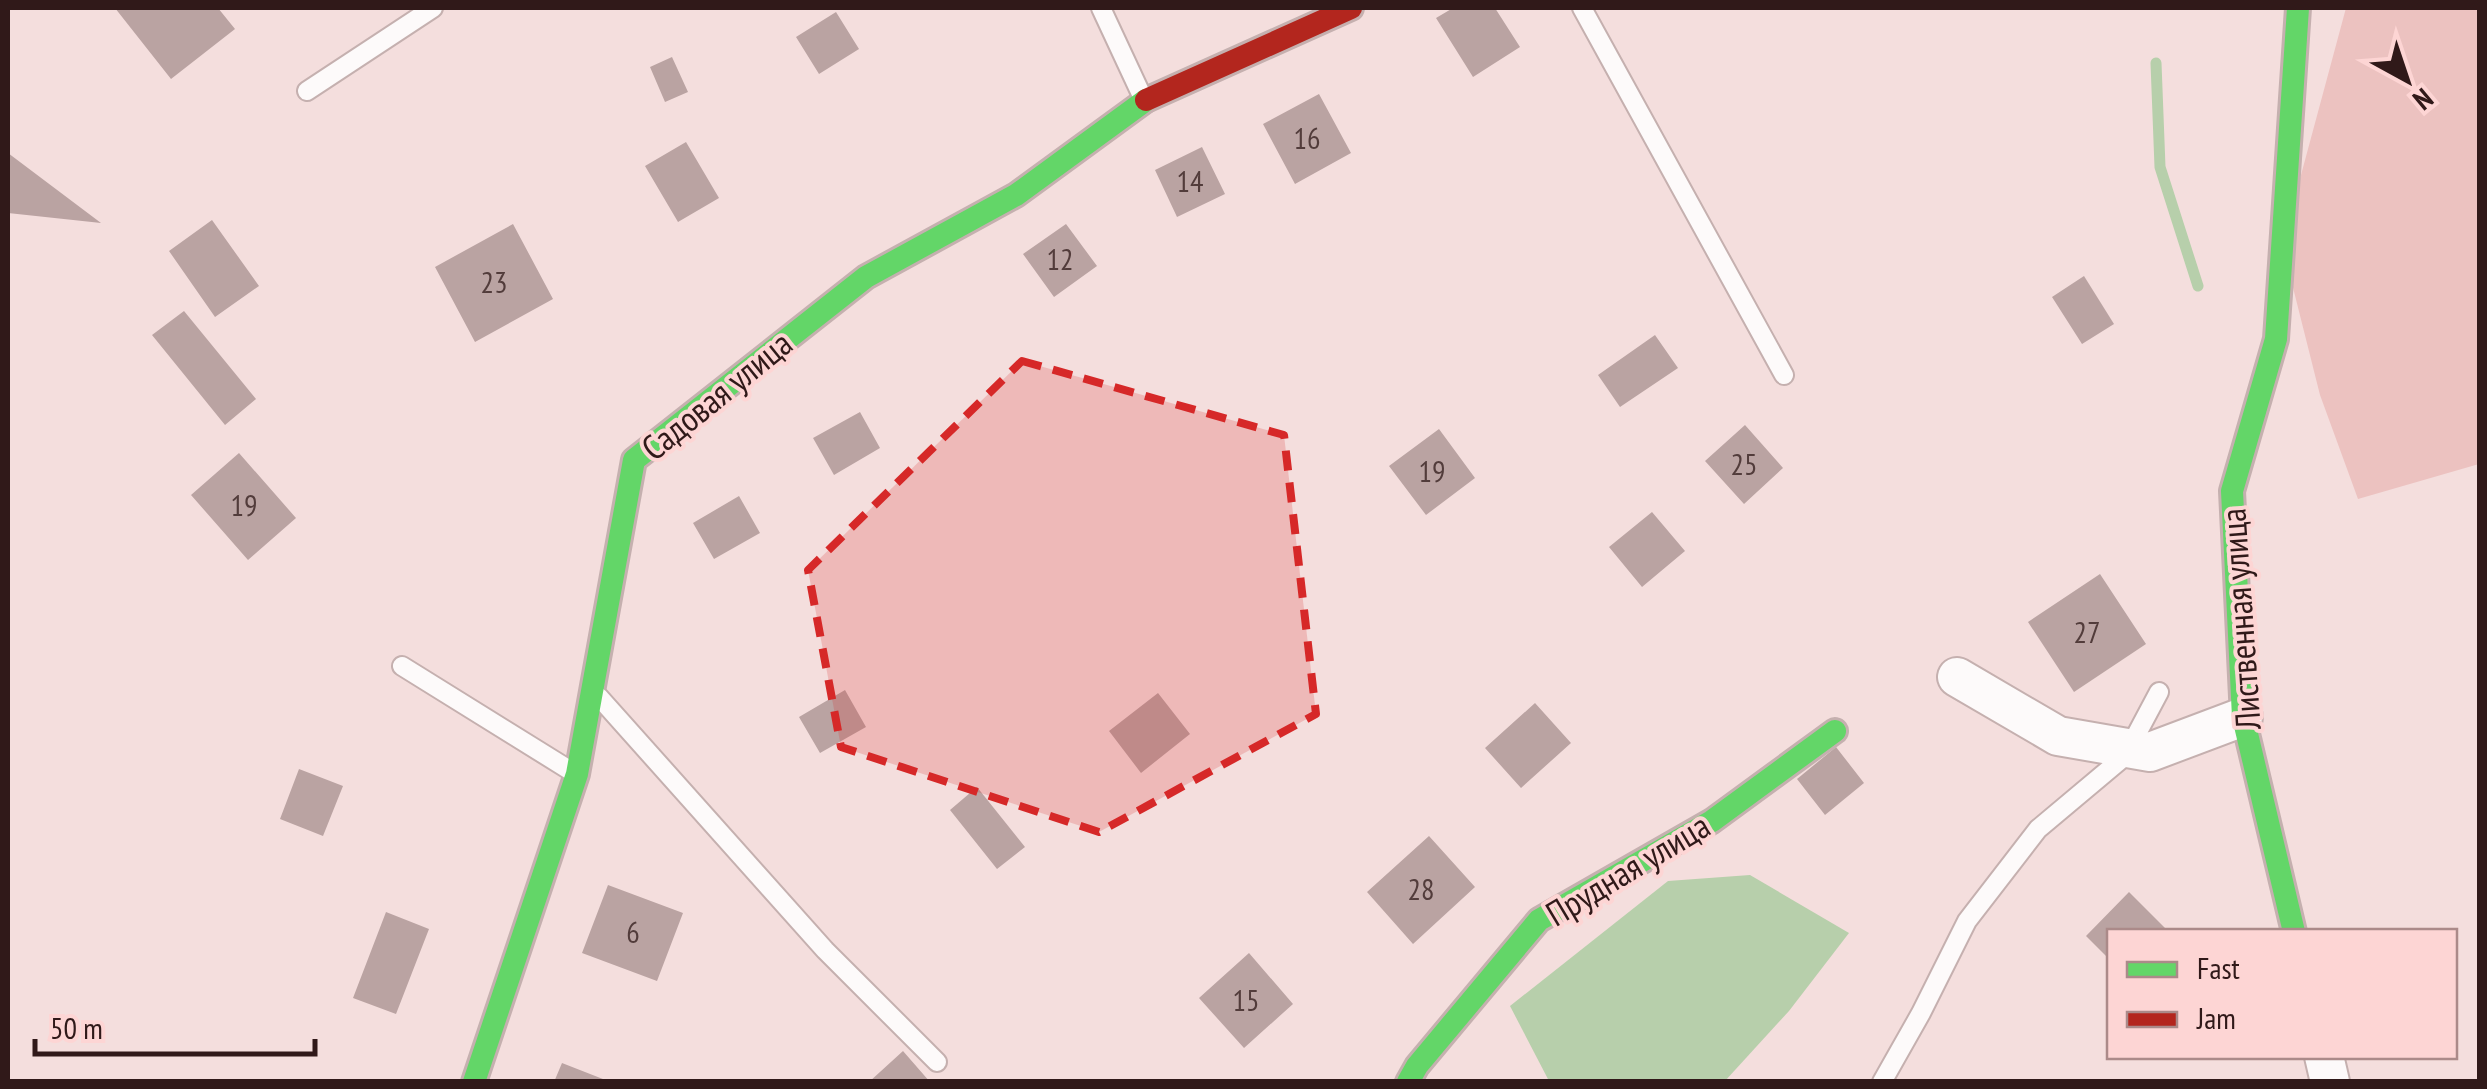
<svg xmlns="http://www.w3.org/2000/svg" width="2487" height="1089" font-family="'PT Sans Narrow',sans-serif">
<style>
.green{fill:#ecc2c0}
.water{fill:#b7cfab}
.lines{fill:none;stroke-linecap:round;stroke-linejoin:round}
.stream{stroke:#b7cfab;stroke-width:11}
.building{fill:#baa3a2}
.lane-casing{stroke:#c5b0af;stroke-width:22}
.street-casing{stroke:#c5b0af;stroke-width:42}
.fast-casing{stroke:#c5b0af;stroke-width:28}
.jam-casing{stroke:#c5b0af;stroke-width:28}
.lane{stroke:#fdfafa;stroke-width:18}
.street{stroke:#fdfafa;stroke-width:38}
.fast{stroke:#63d668;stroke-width:22}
.jam{stroke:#b3261e;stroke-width:22}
.marked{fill:#d62828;fill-opacity:0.2;stroke:#d62828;stroke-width:8;stroke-dasharray:20 12;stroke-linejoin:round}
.labels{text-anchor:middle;stroke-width:8;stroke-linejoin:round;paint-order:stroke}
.number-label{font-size:30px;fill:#523c3b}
.street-label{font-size:35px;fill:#301919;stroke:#fdd5d4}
</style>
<rect width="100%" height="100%" fill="#f4dedd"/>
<path class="green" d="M 2346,8 L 2479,8 L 2479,464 L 2358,499 L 2320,395 L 2281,240 L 2294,201 Z"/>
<path class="water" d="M 1750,875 L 1849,933 L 1789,1011 L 1725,1081 L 1549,1081 L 1510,1006 L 1668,881 Z"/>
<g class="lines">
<path class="stream" d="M 2156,63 L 2160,167 L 2198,286"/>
</g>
<path class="building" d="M 115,8 L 218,8 L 235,29 L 171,79 Z
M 1453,8 L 1495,8 L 1520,47 L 1473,77 L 1436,18 Z
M 836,12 L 859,49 L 819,74 L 796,37 Z
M 672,57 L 688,92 L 665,102 L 650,67 Z
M 1319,94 L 1351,153 L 1295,184 L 1263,124 Z
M 686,142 L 719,198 L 678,222 L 645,166 Z
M 1202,147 L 1225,194 L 1177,217 L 1155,170 Z
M 8,153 L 101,223 L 8,213 Z
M 212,220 L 259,286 L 215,317 L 169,251 Z
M 513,224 L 553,299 L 475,342 L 435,267 Z
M 1066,224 L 1097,266 L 1054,297 L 1023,254 Z
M 2084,276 L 2114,324 L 2082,344 L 2052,297 Z
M 184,311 L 256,399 L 225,425 L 152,335 Z
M 1655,335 L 1678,368 L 1620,407 L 1598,375 Z
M 860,412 L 880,448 L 834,475 L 813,438 Z
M 1745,425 L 1783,468 L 1744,504 L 1705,461 Z
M 1439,429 L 1475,478 L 1426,515 L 1389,466 Z
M 239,453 L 296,518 L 248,560 L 191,495 Z
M 739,496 L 760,533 L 714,559 L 693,523 Z
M 1652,512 L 1685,551 L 1642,587 L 1609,547 Z
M 2100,574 L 2146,644 L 2074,692 L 2028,622 Z
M 845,690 L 866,727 L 820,753 L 799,717 Z
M 1158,693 L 1190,734 L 1141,773 L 1109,731 Z
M 1535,703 L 1571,743 L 1521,788 L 1485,748 Z
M 1836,747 L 1864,783 L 1825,815 L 1797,779 Z
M 299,769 L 343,786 L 323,836 L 280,819 Z
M 977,787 L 1025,847 L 997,869 L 950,810 Z
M 1429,836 L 1475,887 L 1413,944 L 1367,892 Z
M 608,885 L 683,913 L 657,981 L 582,953 Z
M 2129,892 L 2169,932 L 2110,932 L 2110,960 L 2086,936 Z
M 386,912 L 429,929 L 396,1014 L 353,998 Z
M 1249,953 L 1293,1004 L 1244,1048 L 1199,998 Z
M 903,1051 L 930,1082 L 869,1082 Z
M 562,1063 L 608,1081 L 608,1082 L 554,1082 Z"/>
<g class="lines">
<defs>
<path id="lane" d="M 1101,8 L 1142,96
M 1582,8 L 1784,375
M 307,91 L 433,8
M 402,666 L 571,771
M 599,697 L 825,950 L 937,1062
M 1882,1082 L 1921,1013 L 1967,921 L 2038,829 L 2125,756 L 2159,692"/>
<path id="street" d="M 1957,677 L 2058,736 L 2150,752 L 2243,717
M 2324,1056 L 2330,1082"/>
<path id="fast" d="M 2294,932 L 2243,717 L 2232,491 L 2276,339 L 2298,8
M 474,1082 L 577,774 L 634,460 L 866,277 L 1016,195 L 1146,100
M 1408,1082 L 1417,1066 L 1539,920 L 1712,821 L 1835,731"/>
<path id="jam" d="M 1146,100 L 1351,8"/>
</defs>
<use href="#lane" class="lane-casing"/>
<use href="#street" class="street-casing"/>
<use href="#fast" class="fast-casing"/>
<use href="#jam" class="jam-casing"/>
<use href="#lane" class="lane"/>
<use href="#street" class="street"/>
<use href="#fast" class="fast"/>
<use href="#jam" class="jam"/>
</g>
<path class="marked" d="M 1022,361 L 1284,435 L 1316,714 L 1099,832 L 841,747 L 808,570 Z"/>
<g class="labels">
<g class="number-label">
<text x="1307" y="149">16</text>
<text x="1190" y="192">14</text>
<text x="1060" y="270">12</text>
<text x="494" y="293">23</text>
<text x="1744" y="475">25</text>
<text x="1432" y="482">19</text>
<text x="244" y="516">19</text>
<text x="2087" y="643">27</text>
<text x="1421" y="900">28</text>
<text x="633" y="943">6</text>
<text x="1246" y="1011">15</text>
</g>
<g class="street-label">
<text transform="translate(717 396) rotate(-39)" y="12">Садовая улица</text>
<text transform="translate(2241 619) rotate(-94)" y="12">Лиственная улица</text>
<text transform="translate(1628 870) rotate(-31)" y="12">Прудная улица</text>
</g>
</g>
<rect width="2487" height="1089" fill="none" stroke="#301919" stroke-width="20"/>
<rect x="2107" y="929" width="350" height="130" fill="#fdd5d4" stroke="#ab8a89" stroke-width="2.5"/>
<rect x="2127" y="962" width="50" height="15" fill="#63d668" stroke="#ab8a89" stroke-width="2.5"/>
<text x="2197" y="979" font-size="30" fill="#301919">Fast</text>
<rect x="2127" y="1012" width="50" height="15" fill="#b3261e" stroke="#ab8a89" stroke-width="2.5"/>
<text x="2197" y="1029" font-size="30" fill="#301919">Jam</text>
<g transform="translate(2407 80) rotate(140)" stroke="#fdd5d4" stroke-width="8" paint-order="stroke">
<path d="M0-8L18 38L0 25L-18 38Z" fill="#301919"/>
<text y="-15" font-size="28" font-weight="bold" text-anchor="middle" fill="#301919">N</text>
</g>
<path d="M35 1039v15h280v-15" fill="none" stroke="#301919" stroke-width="5"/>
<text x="50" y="1039" font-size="30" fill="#301919" stroke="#fdd5d4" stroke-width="8" paint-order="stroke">50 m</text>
</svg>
